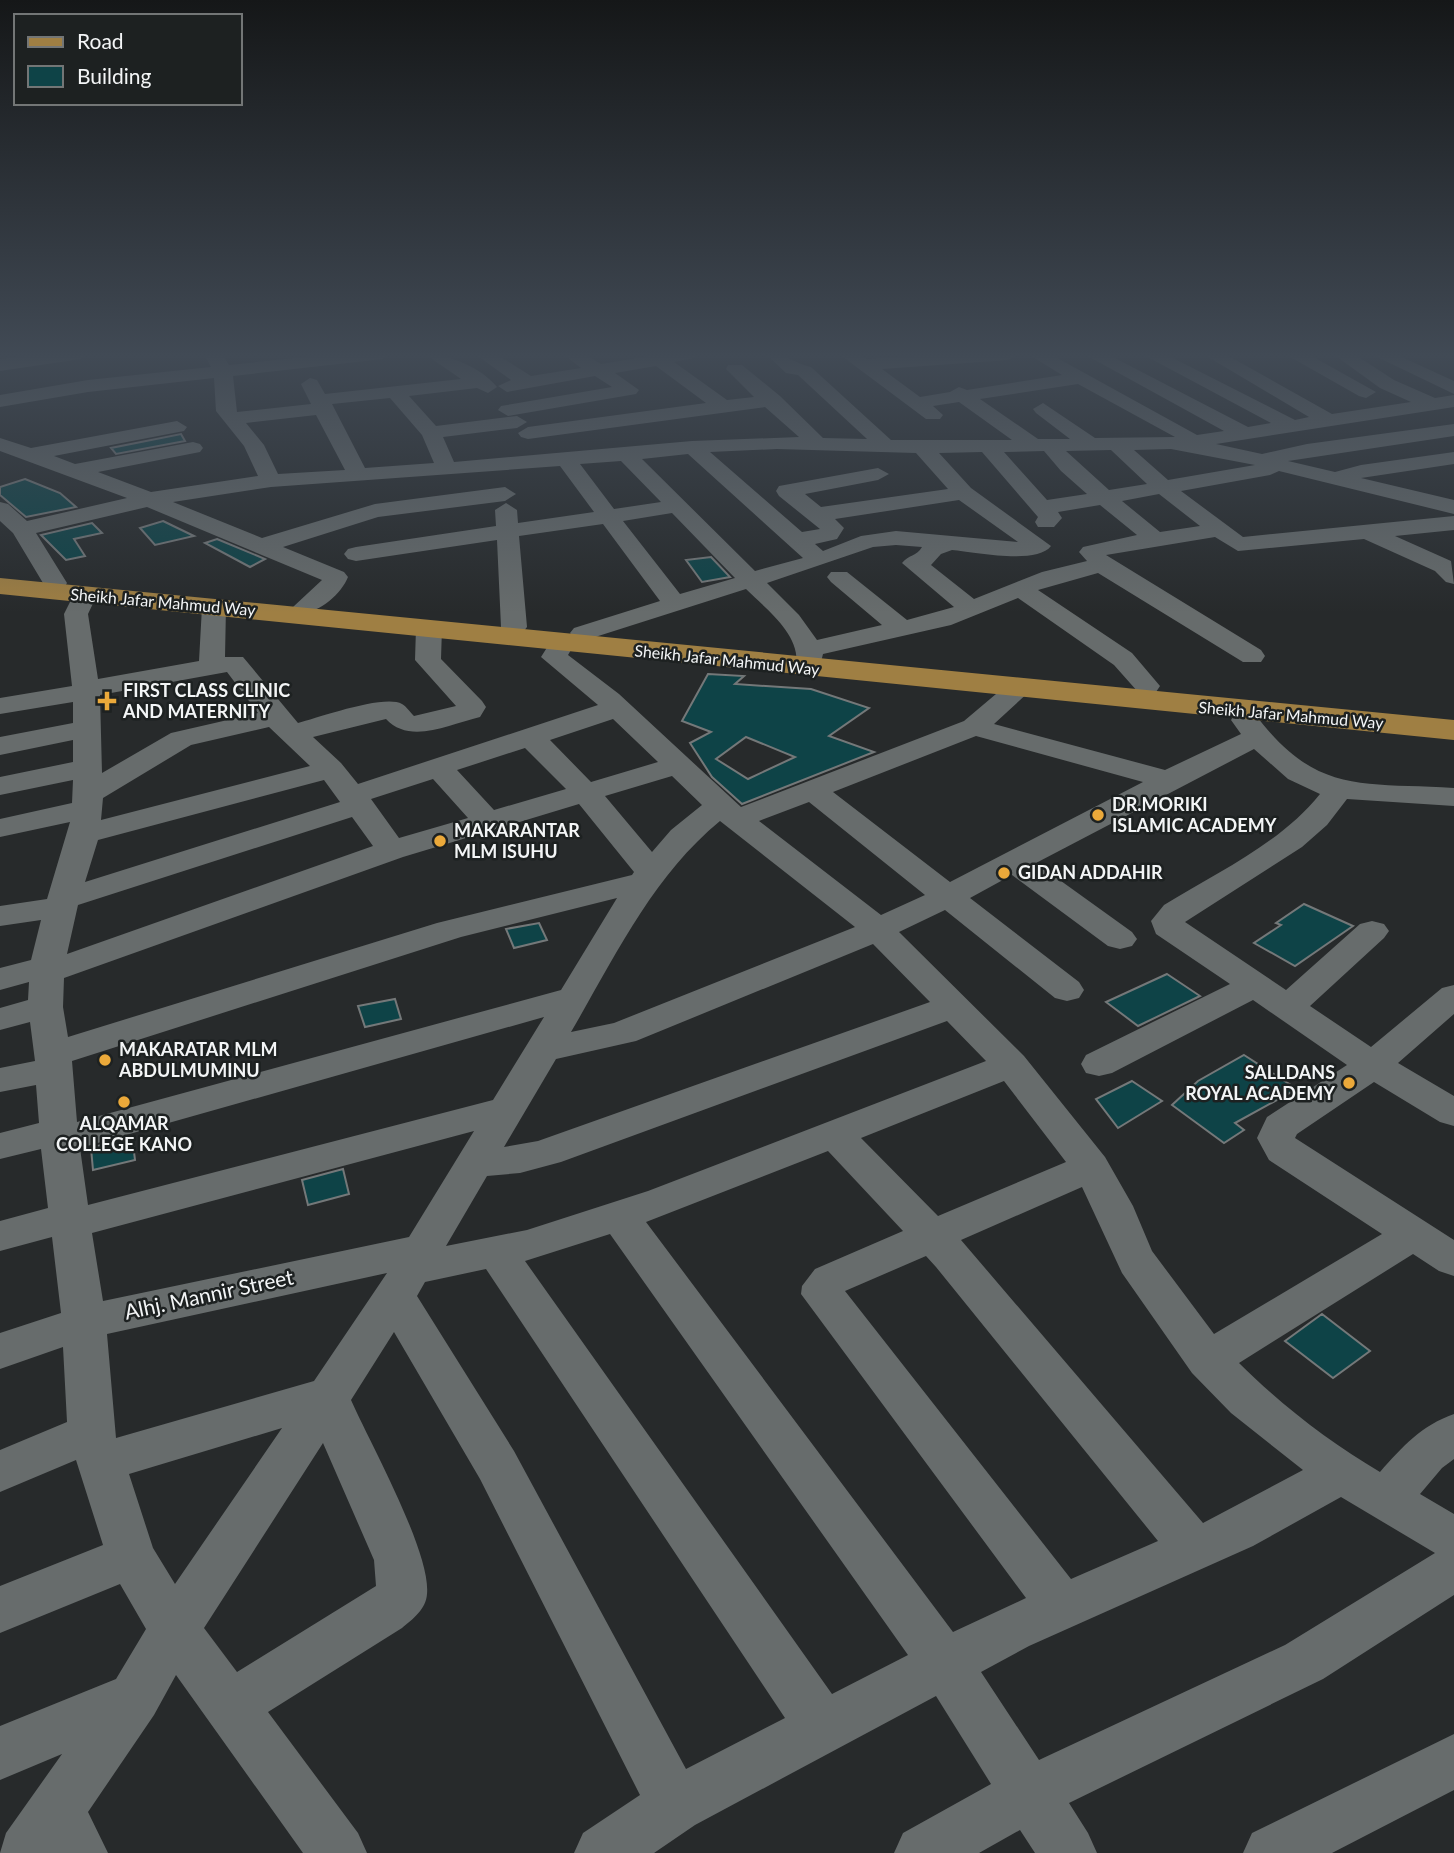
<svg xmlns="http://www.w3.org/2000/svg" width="1454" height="1853" font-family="Lato,sans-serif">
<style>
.building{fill:#0e4347;stroke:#747879;stroke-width:2;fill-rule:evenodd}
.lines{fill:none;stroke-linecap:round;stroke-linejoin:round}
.minor{fill:#676c6c;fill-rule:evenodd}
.major{fill:#9f7f43;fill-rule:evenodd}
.poi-dot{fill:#eba93a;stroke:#1d2121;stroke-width:2.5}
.labels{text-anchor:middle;stroke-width:5;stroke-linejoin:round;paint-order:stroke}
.far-street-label{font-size:16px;fill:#f3f5f6;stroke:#1d2121}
.poi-label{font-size:18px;font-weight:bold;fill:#f3f5f6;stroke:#1d2121;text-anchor:start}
.near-street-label{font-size:21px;fill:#f3f5f6;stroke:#1d2121}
</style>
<rect width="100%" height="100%" fill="#272a2b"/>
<path class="building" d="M 181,434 L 185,441 L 116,454 L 111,448 Z
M 25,479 L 60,493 L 76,507 L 26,517 L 0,495 L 0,487 Z
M 163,521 L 194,536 L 155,545 L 140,528 Z
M 92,523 L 102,533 L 74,539 L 85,556 L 66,560 L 41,535 Z
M 217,539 L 265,559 L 250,567 L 205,543 Z
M 711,557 L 730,577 L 702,582 L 686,560 Z
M 708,674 L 744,676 L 735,684 L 811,689 L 869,708 L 829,736 L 874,752 L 742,804 L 712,777 L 690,743 L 711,732 L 682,721 ZM 746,737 L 795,757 L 748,779 L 716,759 Z
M 1304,904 L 1353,926 L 1295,966 L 1254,943 L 1281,925 L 1276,923 Z
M 539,923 L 547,940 L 514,948 L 506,929 Z
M 1167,974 L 1200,996 L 1138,1026 L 1106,1002 Z
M 395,999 L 401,1019 L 365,1027 L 358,1006 Z
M 1244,1055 L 1297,1089 L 1235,1123 L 1244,1130 L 1224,1143 L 1172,1105 L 1198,1081 Z
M 1132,1081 L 1162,1101 L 1118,1128 L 1096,1099 Z
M 132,1136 L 135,1160 L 93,1170 L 91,1148 Z
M 343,1169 L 349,1194 L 308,1205 L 302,1180 Z
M 1322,1314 L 1370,1351 L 1333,1378 L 1285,1341 Z"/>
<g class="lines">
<path class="minor" d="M 41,354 L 90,354 L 81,359 L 0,371 L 0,359 Z
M 204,354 L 222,354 L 229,365 L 333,354 L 392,354 L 383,359 L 233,376 L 237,412 L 311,404 L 301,384 L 310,378 L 317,380 L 325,394 L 461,379 L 425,354 C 449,354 482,368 497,387 L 488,393 L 477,388 L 409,396 L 436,426 L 517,416 L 527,422 L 517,428 L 443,437 L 454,462 L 692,441 L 799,437 L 765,407 L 528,439 L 521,437 L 518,433 L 528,427 L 706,403 L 656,366 L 615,373 L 639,390 L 636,394 L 508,416 L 498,410 L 501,406 L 612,387 L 595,376 L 507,392 L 498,386 L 511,380 L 475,354 L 496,354 L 531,376 L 581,368 L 563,354 L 584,354 L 601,364 L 662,354 L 697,354 L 694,358 L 674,362 L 727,400 L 754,397 L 726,369 L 728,365 L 742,365 L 780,396 L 823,438 L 867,439 L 798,375 L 786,373 L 766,354 C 790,354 790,362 811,367 L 891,440 L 1012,440 L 959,402 L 933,406 L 943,415 L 940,419 L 926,419 L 839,354 L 860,354 L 867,359 L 946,354 L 1017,355 L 1008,360 L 882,369 L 920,397 L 950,392 L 959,387 L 967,390 L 1062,375 L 1028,354 L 1050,354 L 1197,435 L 1224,431 L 1084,354 L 1107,354 L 1248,427 L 1271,423 L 1142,354 L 1165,354 L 1295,420 L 1309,417 L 1203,354 L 1225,354 L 1332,414 L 1411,402 L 1380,388 L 1333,354 L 1354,354 L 1394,380 L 1435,398 L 1454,395 L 1454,407 L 1216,444 L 1262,454 L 1307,444 L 1454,424 L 1454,436 L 1288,461 L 1335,472 L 1361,465 L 1454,452 L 1454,464 L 1361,478 L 1454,500 L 1454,514 L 1279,471 L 1270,475 L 1181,491 L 1243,537 L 1454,516 L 1454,530 L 1395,536 L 1451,561 L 1454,584 L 1446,582 L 1435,571 L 1364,539 L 1238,551 L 1215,537 L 1106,555 L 1261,650 L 1265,656 L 1261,662 L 1243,662 L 1098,573 L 1038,590 L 1132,653 L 1160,686 L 1156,692 L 1138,692 L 1114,665 L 1018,598 L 951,625 L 823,654 L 818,674 L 800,674 L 796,668 C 802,635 767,610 746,589 L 592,638 L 574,638 L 570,633 L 574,628 L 660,601 L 603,524 L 519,536 L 527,627 L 523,632 L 505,632 L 501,627 L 497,540 L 356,561 L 348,559 L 344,554 L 348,549 L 356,547 L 496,526 L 495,510 L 506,503 L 517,510 L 518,523 L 594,512 L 560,466 L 271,487 L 173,502 L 262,538 L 375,504 L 505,487 L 516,494 L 505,501 L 378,517 L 283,547 L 344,572 L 348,577 C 341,595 315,617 296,612 L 293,607 L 322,580 L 147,507 L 36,533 L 67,583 L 64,588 L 46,588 L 13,533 L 0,521 L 0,502 L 8,504 L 27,521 L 127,498 L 0,451 L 0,438 L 31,448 L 177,421 L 187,427 L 184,431 L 54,456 L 75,464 L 193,442 L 200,444 L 203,448 L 200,452 L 98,472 L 151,492 L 258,476 L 244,446 L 216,411 L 214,378 L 88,392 L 0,407 L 0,395 L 88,380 L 211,367 ZM 1078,384 L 1175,437 L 1095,438 L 1043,403 L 1033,409 L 1036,413 L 1070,439 L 1038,439 L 980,399 ZM 390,398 L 422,435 L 434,463 L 365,468 L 332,404 ZM 316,415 L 345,470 L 278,474 L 264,445 L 246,423 ZM 777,449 L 916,453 L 948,489 L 821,507 L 805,494 L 878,480 L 889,474 L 878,468 L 779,486 L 776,491 L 779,496 L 820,529 L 802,532 L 710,452 ZM 1171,449 L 1255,465 L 1168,480 L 1134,450 ZM 1111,450 L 1147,484 L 1109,490 L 1066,451 ZM 1044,451 L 1061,471 L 1087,494 L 1047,500 L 1004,452 ZM 982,452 L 1038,517 L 1035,522 L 1038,527 L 1054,527 L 1062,518 L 1058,512 L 1100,505 L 1137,535 L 1083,547 L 1079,552 L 1087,561 L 1042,572 L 974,599 L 931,565 L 941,554 L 952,550 C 974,552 1037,565 1051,546 L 971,488 L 939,453 ZM 688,454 L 803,558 L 755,571 L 642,459 ZM 621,461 L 661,502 L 614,509 L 580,464 ZM 1159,494 L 1200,526 L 1160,532 L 1122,501 ZM 959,500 L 1018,542 L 896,531 L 861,536 L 823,551 L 815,544 L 837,539 L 844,528 L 835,519 ZM 672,513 L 735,578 L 680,594 L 623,521 ZM 896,545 L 922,547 C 917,556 908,555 902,563 L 954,607 L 907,620 L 847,572 L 831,572 L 827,577 L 831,582 L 882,625 L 817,640 L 799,615 L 767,583 L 873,547 Z
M 1285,354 L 1308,354 L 1376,392 L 1366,398 L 1359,396 Z
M 1371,354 L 1395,354 L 1454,381 L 1454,394 Z
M 85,588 L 94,590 L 97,595 L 88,614 L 98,679 L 199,661 L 202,607 L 205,602 L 223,602 L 226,607 L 225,657 L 243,657 L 298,723 C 318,718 384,694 402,704 C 406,706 411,713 414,716 L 456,706 L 415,660 L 416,628 L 420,623 L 438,623 L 442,628 L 441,659 L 482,701 L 486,707 L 480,717 C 450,724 410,745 386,719 L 313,737 L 341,763 L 358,784 L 598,705 L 541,657 L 553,638 L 571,638 L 575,643 L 568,655 L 619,694 L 741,807 L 964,721 L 1009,683 L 1029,683 L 1032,689 L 994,724 L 1165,770 L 1241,734 L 1231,720 L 1235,714 L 1255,714 C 1316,796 1363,782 1454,788 L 1454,806 L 1347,799 L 1327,825 L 1302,847 L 1185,922 L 1286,990 L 1360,924 L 1372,921 L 1384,924 L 1389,931 L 1384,938 L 1310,1006 L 1371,1047 L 1442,988 L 1454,985 L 1454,1014 L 1398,1063 L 1454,1096 L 1454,1126 L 1440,1122 L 1374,1082 L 1297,1134 L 1295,1138 L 1454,1240 L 1454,1276 L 1439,1271 L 1413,1254 L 1239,1363 C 1280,1404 1330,1443 1380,1472 C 1402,1447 1422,1425 1454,1414 L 1454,1459 L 1442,1468 L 1420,1494 L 1454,1514 L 1454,1595 L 1323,1679 L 1069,1803 L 1088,1833 L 1097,1853 L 1035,1853 L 1020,1830 L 979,1853 L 894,1853 L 903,1833 L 991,1784 L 936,1696 L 695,1825 L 654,1853 L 574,1853 L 583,1833 L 640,1795 L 480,1479 L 394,1332 L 351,1400 C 370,1443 431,1552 427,1594 C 426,1609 413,1619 402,1628 L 268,1712 L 358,1833 L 367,1853 L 303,1853 L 176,1675 L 154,1715 L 88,1812 L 108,1853 L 0,1853 L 6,1833 L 62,1754 L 0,1780 L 0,1726 L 116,1679 L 146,1629 L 120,1584 L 0,1633 L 0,1586 L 103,1545 L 76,1460 L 0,1492 L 0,1450 L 67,1422 L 63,1347 L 0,1369 L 0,1333 L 61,1313 L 52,1237 L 0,1251 L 0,1221 L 48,1208 L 41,1149 L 0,1159 L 0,1133 L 39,1123 L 36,1085 L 0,1092 L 0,1068 L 35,1061 L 30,1022 L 0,1030 L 0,1008 L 28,1000 L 29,982 L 0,990 L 0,968 L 31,960 L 41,920 L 0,926 L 0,906 L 47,899 L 70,822 L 0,837 L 0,819 L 72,803 L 73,780 L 0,795 L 0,777 L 73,762 L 73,740 L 0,755 L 0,737 L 73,723 L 73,702 L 0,714 L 0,698 L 72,686 L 64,614 L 76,590 ZM 227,672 L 258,713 L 171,733 L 102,773 L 100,695 ZM 613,719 L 658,762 L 591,782 L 550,740 ZM 269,727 L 310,766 L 101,820 L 103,798 L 191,745 ZM 976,736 L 1143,782 L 950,882 L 833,792 ZM 525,748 L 566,789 L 494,810 L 457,770 ZM 1254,749 L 1288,779 L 1320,794 C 1281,843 1218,872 1164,905 L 1151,921 L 1156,934 L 1230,984 L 1086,1055 L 1081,1064 L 1086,1073 L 1099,1076 L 1112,1073 L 1253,1000 L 1347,1065 L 1267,1117 L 1257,1138 L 1269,1160 L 1382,1234 L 1214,1334 L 1152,1251 L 1133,1206 L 1105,1157 L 1024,1056 L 899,932 L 945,910 L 1055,998 L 1067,1001 L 1079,998 L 1084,990 L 1079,982 L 970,898 L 1012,875 L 1108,946 L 1120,949 L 1132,946 L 1137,939 L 1132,932 L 1036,863 ZM 672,776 L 702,805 L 671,830 L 652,852 L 605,796 ZM 433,779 L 468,818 L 399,838 L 371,799 ZM 324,780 L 340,802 L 85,882 L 98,840 ZM 809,802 L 925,895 L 881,915 L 759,821 ZM 579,804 L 634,872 L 632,875 L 437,923 L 68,1037 L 63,1007 L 64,978 L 403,857 ZM 352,817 L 373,846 L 67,954 L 78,905 ZM 720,821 L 855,927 L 614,1023 L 571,1032 C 615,957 652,877 720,821 ZM 617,898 L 561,990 L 77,1122 L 72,1061 L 461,937 ZM 873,944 L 930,1002 L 538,1141 L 504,1147 L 556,1059 L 636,1041 ZM 544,1017 L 493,1100 L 88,1205 L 80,1148 ZM 947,1021 L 986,1061 L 648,1191 L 527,1230 L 446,1246 L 487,1176 L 520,1173 L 561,1162 ZM 1004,1081 L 1066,1162 L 938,1216 L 861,1138 ZM 474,1131 L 409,1237 L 103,1301 L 92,1233 ZM 828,1151 L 903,1231 L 815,1269 L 802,1286 L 801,1294 L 1026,1598 L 953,1632 L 646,1222 ZM 1082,1187 L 1122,1273 L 1192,1373 L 1231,1413 L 1303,1470 L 1203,1523 L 961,1240 ZM 610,1234 L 908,1655 L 832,1694 L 525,1261 ZM 926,1256 L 936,1267 L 1158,1541 L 1071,1579 L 845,1291 ZM 486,1269 L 785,1718 L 686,1769 L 514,1451 L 417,1296 L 425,1282 ZM 387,1273 L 314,1381 L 116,1438 L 107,1334 ZM 282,1428 L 175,1584 L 153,1548 L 129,1474 ZM 323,1443 L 374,1560 L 376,1586 L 237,1672 L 204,1628 ZM 1341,1497 L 1435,1553 L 1285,1645 L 1039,1760 L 981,1672 L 1029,1646 L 1253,1546 Z
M 1454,1734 L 1454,1790 L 1332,1853 L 1243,1853 L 1252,1833 Z"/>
<path class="major" d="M 0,578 L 1454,720 L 1454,740 L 0,594 Z"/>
</g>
<linearGradient id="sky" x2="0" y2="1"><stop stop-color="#151718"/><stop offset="0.58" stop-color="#414a55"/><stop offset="1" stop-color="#414a55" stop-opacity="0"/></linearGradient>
<rect width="1454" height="613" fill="url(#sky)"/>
<g class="poi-dot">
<path d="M103.5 690.5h7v7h7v7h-7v7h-7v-7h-7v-7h7z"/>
<circle cx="1098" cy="815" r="7"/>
<circle cx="440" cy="841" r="7"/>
<circle cx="1004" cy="873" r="7"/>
<circle cx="105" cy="1060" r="7"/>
<circle cx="1349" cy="1083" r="7"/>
<circle cx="124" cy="1102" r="7"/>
</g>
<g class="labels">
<g class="far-street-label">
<text transform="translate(163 602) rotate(5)" y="6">Sheikh Jafar Mahmud Way</text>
<text transform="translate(727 660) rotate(6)" y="6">Sheikh Jafar Mahmud Way</text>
<text transform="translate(1291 715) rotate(5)" y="6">Sheikh Jafar Mahmud Way</text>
</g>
<g class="poi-label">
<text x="123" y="697">FIRST CLASS CLINIC<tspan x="123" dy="21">AND MATERNITY</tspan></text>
<text x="1112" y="811">DR.MORIKI<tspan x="1112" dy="21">ISLAMIC ACADEMY</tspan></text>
<text x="454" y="837">MAKARANTAR<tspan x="454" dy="21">MLM ISUHU</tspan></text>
<text x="1018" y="879">GIDAN ADDAHIR</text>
<text x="119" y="1056">MAKARATAR MLM<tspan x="119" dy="21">ABDULMUMINU</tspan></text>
<text x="1335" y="1079" text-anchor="end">SALLDANS<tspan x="1335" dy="21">ROYAL ACADEMY</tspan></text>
<text x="124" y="1130" text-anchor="middle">ALQAMAR<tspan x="124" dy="21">COLLEGE KANO</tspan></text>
</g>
<g class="near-street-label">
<text transform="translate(209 1295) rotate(-12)" y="7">Alhj. Mannir Street</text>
</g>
</g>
<rect x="14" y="14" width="228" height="91" fill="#1d2121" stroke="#737676" stroke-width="2"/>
<rect x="28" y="37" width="35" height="10" fill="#9f7f43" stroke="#737676" stroke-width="2"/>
<text x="77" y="49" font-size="21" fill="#f3f5f6">Road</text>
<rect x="28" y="66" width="35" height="21" fill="#0e4347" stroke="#737676" stroke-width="2"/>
<text x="77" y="84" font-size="21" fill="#f3f5f6">Building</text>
</svg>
